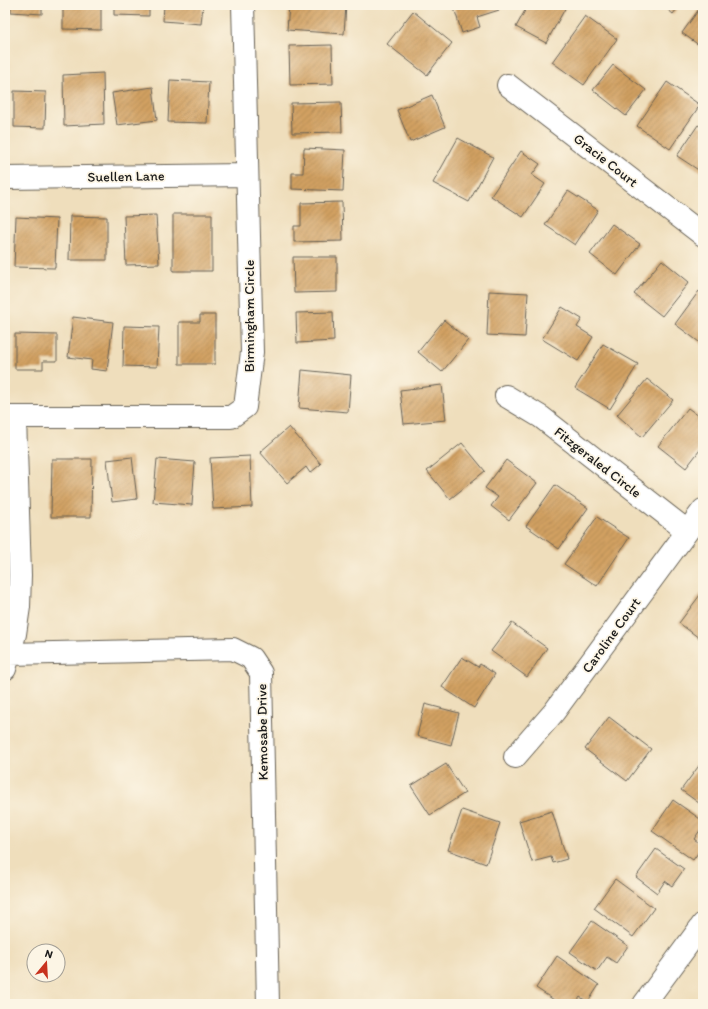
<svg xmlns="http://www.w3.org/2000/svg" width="708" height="1009" font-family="Itim,sans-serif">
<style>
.building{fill:url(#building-hatch)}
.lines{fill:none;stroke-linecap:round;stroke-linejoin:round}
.minor-casing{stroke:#666054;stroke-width:24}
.minor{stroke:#fff;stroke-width:22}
.labels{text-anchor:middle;stroke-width:3.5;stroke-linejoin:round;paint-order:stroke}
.street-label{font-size:14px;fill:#1c1c1c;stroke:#fcf5e5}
</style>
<defs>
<pattern id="building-hatch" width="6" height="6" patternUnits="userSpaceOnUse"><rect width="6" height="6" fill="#d1a062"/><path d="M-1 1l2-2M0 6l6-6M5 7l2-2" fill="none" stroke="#a98250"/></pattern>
</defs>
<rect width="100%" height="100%" fill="#fcf5e5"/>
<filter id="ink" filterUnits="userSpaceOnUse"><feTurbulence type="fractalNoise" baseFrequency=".025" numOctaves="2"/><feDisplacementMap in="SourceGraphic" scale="8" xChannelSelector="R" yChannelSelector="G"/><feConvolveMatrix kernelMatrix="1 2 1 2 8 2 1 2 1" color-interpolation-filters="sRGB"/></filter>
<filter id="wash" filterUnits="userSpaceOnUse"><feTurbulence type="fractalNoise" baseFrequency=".012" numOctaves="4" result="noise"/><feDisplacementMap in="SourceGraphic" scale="16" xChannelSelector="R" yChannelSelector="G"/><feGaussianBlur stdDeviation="0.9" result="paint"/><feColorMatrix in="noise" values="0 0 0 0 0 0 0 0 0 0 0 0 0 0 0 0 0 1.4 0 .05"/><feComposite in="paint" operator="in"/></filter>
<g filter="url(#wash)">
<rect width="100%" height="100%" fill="#efdebc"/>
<g id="blocks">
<path class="building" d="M 11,5 L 42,5 L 42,14 L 11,12 Z
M 63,5 L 101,5 L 101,30 L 63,29 Z
M 114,5 L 149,5 L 149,16 L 114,15 Z
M 164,5 L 203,5 L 201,24 L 163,21 Z
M 289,5 L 346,5 L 344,34 L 287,30 Z
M 453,5 L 497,5 L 499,10 L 477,17 L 480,27 L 462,33 Z
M 528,5 L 567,5 L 546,43 L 516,27 Z
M 662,5 L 680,5 L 673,14 Z
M 702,5 L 703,5 L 703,48 L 682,33 Z
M 413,11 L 452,43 L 427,75 L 387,44 Z
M 585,16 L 617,39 L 584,85 L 552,62 Z
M 332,45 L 333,84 L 290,85 L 289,46 Z
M 613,65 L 646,90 L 626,116 L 593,90 Z
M 103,73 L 104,124 L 64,126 L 63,75 Z
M 170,80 L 209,82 L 207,123 L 168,122 Z
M 667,82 L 700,105 L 670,149 L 637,126 Z
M 153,87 L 157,120 L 117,125 L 112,93 Z
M 14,91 L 46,92 L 45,128 L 14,127 Z
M 432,95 L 445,127 L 410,142 L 397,110 Z
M 341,102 L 342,132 L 292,133 L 291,103 Z
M 698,125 L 703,128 L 703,173 L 677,156 Z
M 458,138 L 493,157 L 469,202 L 433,183 Z
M 304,148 L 345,150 L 343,191 L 292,189 L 292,173 L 303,173 Z
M 521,151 L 540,164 L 532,175 L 545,184 L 523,217 L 491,196 Z
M 568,191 L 598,210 L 575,245 L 545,225 Z
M 342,202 L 343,241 L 294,242 L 294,226 L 301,226 L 301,203 Z
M 173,214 L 212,214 L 212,271 L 173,271 Z
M 156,215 L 159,264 L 126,265 L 124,216 Z
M 70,216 L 107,217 L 107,260 L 69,260 Z
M 16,217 L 57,219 L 55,268 L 14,267 Z
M 612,224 L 640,244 L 617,275 L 590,254 Z
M 293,257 L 337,257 L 337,292 L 294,293 Z
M 662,260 L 689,282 L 662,316 L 634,294 Z
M 489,291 L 528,293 L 525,337 L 487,335 Z
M 699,291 L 703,294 L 703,345 L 675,324 Z
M 562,307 L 582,319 L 577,327 L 593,337 L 578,361 L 542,339 Z
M 333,312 L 334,341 L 297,343 L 296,313 Z
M 200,315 L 215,315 L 215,364 L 179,364 L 179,322 L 200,322 Z
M 73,317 L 113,322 L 107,371 L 91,369 L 92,360 L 68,357 Z
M 444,320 L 468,340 L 442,372 L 418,352 Z
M 124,326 L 159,327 L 157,367 L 123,366 Z
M 15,334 L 57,335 L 57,361 L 43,361 L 43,369 L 15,369 Z
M 603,344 L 638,364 L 610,409 L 575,388 Z
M 302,370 L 351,375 L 348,412 L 299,408 Z
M 647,379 L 673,400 L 642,437 L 617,415 Z
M 442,385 L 446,420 L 404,424 L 400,390 Z
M 688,408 L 703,419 L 703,446 L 686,468 L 658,446 Z
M 289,427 L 321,464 L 310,473 L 306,467 L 287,483 L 260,452 Z
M 462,443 L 485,471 L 450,499 L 427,471 Z
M 250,456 L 252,507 L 213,509 L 210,458 Z
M 132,457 L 137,499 L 112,502 L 107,460 Z
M 52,459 L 92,459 L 91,517 L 51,517 Z
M 157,459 L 195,462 L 192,505 L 153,502 Z
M 506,460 L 537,483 L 509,520 L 491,506 L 498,497 L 485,488 Z
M 555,485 L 588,508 L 559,549 L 526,526 Z
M 597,517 L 629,538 L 597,586 L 564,564 Z
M 703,591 L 703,641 L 679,623 Z
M 512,623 L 547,648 L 527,677 L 491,651 Z
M 462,657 L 478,667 L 480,664 L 495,674 L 474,708 L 442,687 Z
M 425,704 L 459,713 L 451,745 L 417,736 Z
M 609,717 L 651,749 L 627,781 L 585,749 Z
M 701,763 L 703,764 L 703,806 L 681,790 Z
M 446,764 L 465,793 L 430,815 L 411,786 Z
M 673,800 L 703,821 L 703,826 L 694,839 L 703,846 L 693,860 L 652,831 Z
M 462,810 L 500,823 L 486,864 L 448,850 Z
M 552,811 L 567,859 L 553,863 L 551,857 L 532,862 L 519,821 Z
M 656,849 L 684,869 L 672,886 L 665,881 L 657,893 L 636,877 Z
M 615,879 L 654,908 L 633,937 L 594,908 Z
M 592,921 L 628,946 L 616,963 L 607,957 L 597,971 L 570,952 Z
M 557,956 L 599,985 L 588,1002 L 580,997 L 575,1004 L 560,1004 L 536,988 Z"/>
</g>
</g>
<g filter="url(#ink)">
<use href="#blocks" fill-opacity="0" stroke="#666054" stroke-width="1"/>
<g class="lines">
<defs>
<path id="minor" d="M 508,85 L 703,235
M 5,178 L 247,175
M 506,396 L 541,417 L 687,531
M 5,417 L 231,417 L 245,407 L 252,352 L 243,5
M 9,654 L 233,649 L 251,658 L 261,673 L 268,1004
M 5,669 L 15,634 L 19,607 L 20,575 L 15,417
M 515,757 L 554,712 L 703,510
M 644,1004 L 703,924"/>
</defs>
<use href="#minor" class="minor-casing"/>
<use href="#minor" class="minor"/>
</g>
</g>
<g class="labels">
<g class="street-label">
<text transform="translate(606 160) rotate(38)" y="5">Gracie Court</text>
<text transform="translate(126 176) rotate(-1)" y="5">Suellen Lane</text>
<text transform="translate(249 316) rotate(-90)" y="5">Birmingham Circle</text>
<text transform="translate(598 462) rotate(38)" y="5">Fitzgeraled Circle</text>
<text transform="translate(611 635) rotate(-54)" y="5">Caroline Court</text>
<text transform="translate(262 732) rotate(-91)" y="5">Kemosabe Drive</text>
</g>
</g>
<rect width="708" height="1009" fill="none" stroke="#fcf5e5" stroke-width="20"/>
<g transform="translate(46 963) rotate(18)"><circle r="19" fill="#fcf5e5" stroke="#a29e95"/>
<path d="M0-3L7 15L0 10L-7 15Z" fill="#c8321e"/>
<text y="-6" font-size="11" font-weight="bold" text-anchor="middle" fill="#1c1c1c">N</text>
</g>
</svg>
